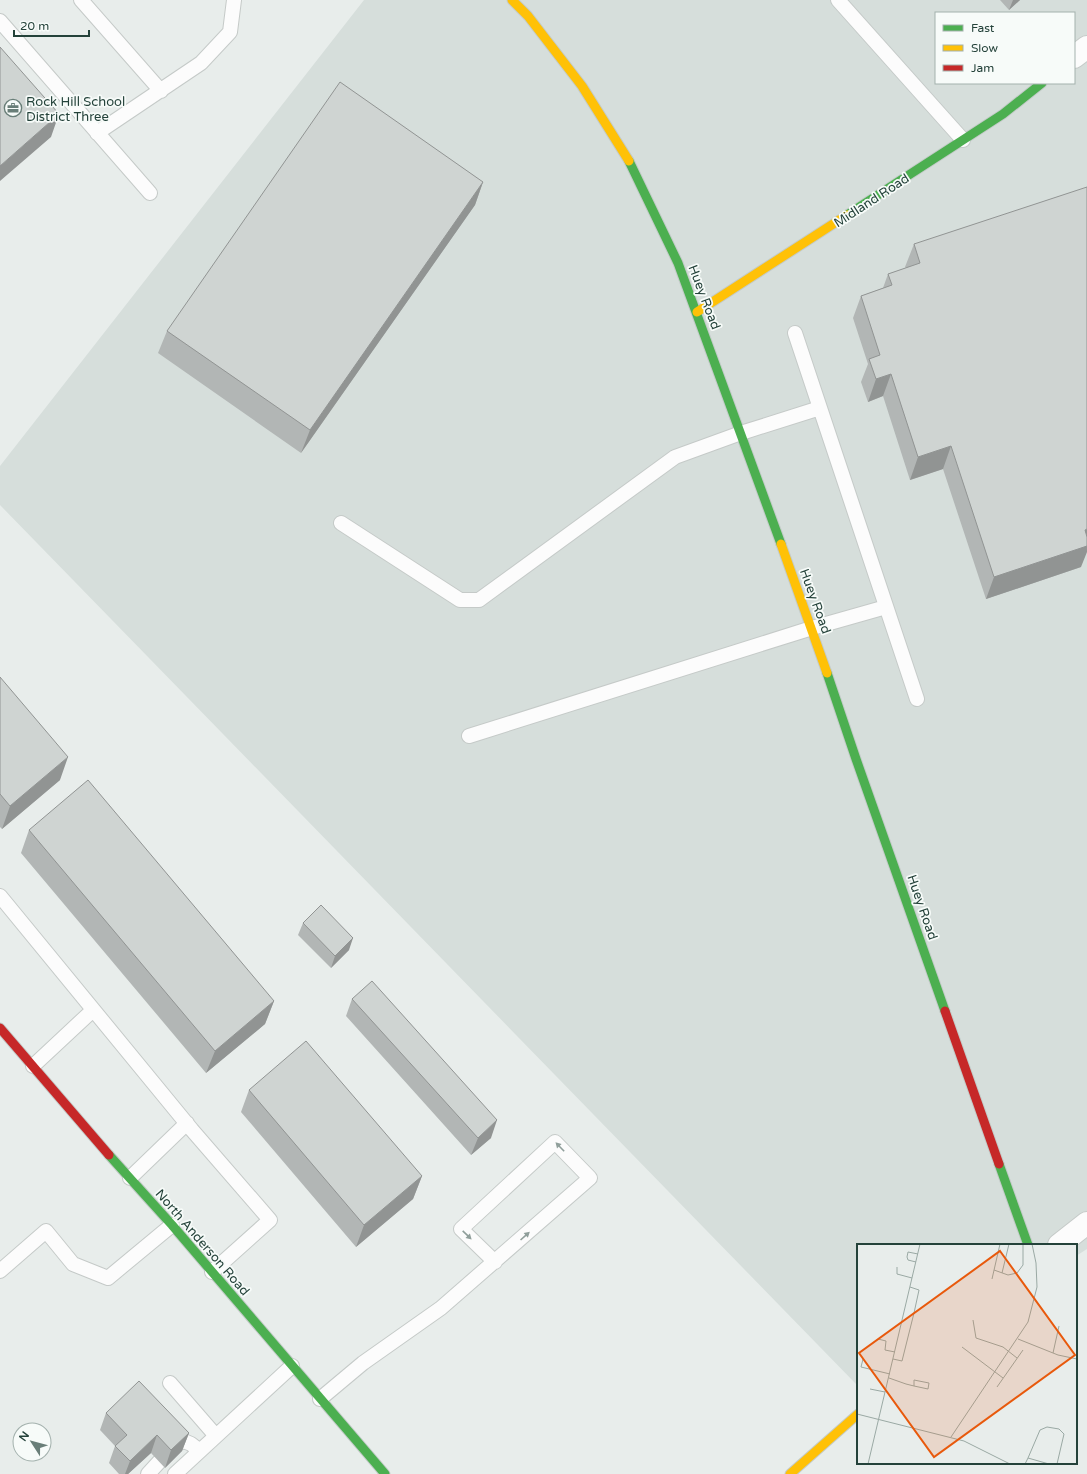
<svg xmlns="http://www.w3.org/2000/svg" width="1087" height="1474" font-family="'Varela Round',sans-serif">
<style>
.built{fill:#d6dedb;fill-rule:evenodd}
.lines{fill:none;stroke-linecap:round;stroke-linejoin:round}
.lane-casing{stroke:#c5cac8;stroke-width:16}
.street-casing{stroke:#c5cac8;stroke-width:24}
.fast-casing{stroke:#c3cbc8;stroke-width:11}
.slow-casing{stroke:#c3cbc8;stroke-width:11}
.jam-casing{stroke:#c3cbc8;stroke-width:11}
.lane{stroke:#fcfcfc;stroke-width:14}
.street{stroke:#fcfcfc;stroke-width:22}
.fast{stroke:#4caf50;stroke-width:9}
.slow{stroke:#ffc107;stroke-width:9}
.jam{stroke:#c62828;stroke-width:9}
.wall{fill:#b2b6b5}
.shaded-wall{fill:#919493}
.building{fill:#cfd4d2;stroke:#919493}
.oneway{fill:#909f9b}
.labels{text-anchor:middle;stroke-width:3.5;stroke-linejoin:round;paint-order:stroke}
.poi-label{font-size:13px;fill:#24423a;stroke:#f7fbf9;text-anchor:start}
.street-label{font-size:13px;fill:#24423a;stroke:#f7fbf9}
.inset-road{fill:none;stroke:#9aa9a4;stroke-width:1}
.view{fill:#e8590c;fill-opacity:0.15;stroke:#e8590c;stroke-width:2}
.inset-edge{fill:none;stroke:#24423a;stroke-width:2}
</style>
<rect width="100%" height="100%" fill="#e8edeb"/>
<path class="built" d="M 364,0 L 1087,0 L 1087,1249 L 1076,1256 L 1076,1245 L 858,1245 L 858,1382 L 856,1384 L 0,505 L 0,466 ZM 936,13 L 1074,13 L 1074,83 L 936,83 Z"/>
<g class="lines">
<defs>
<path id="lane" d="M 81,0 L 161,91
M 838,0 L 963,140
M 0,21 L 150,193
M 97,133 L 201,63 L 230,32 L 234,0
M 795,333 L 917,699
M 341,523 L 460,600 L 479,600 L 675,457 L 741,433 L 820,408
M 469,736 L 812,628 L 886,607
M 0,896 L 192,1130 L 270,1220 L 212,1272
M 33,1066 L 93,1010
M 130,1178 L 187,1123
M 0,1271 L 46,1231 L 73,1264 L 108,1278 L 172,1225
M 170,1383 L 216,1436
M 320,1399 L 363,1363 L 441,1308 L 590,1178 L 555,1142 L 461,1229 L 495,1262
M 176,1444 L 184,1441 L 191,1444 L 200,1451
M 148,1474 L 159,1462
M 175,1474 L 292,1366"/>
<path id="street" d="M 1074,57 L 1087,47
M 1059,1245 L 1087,1223"/>
<path id="fast" d="M 629,161 L 678,263 L 781,544
M 847,215 L 1003,114 L 1042,83
M 827,673 L 856,759 L 945,1011
M 109,1155 L 172,1225 L 385,1474
M 999,1164 L 1028,1245"/>
<path id="slow" d="M 512,0 L 528,16 L 582,86 L 629,161
M 697,312 L 847,215
M 781,544 L 827,673
M 790,1474 L 858,1414"/>
<path id="jam" d="M 945,1011 L 999,1164
M 0,1028 L 109,1155"/>
</defs>
<use href="#lane" class="lane-casing"/>
<use href="#street" class="street-casing"/>
<use href="#fast" class="fast-casing"/>
<use href="#slow" class="slow-casing"/>
<use href="#jam" class="jam-casing"/>
<use href="#lane" class="lane"/>
<use href="#street" class="street"/>
<use href="#fast" class="fast"/>
<use href="#slow" class="slow"/>
<use href="#jam" class="jam"/>
</g>
<path class="wall" d="M 1000,0 L 1020,0 L 1009,10 Z
M 483,182 L 475,205 L 301,453 L 158,353 L 167,331 Z
M 914,244 L 1081,567 L 986,599 L 943,469 L 910,480 L 883,396 L 868,402 L 861,382 L 868,364 L 853,318 L 861,296 L 883,288 L 888,274 L 906,268 L 905,267 Z
M 0,677 L 60,780 L 2,829 L 0,827 Z
M 29,830 L 274,1001 L 265,1024 L 206,1073 L 21,853 Z
M 303,923 L 349,950 L 331,968 L 298,935 Z
M 352,999 L 491,1138 L 471,1155 L 346,1016 Z
M 249,1090 L 422,1176 L 413,1199 L 356,1247 L 241,1112 Z
M 106,1413 L 189,1433 L 182,1451 L 165,1468 L 151,1453 L 128,1474 L 119,1474 L 109,1463 L 115,1446 L 100,1430 Z"/>
<path class="shaded-wall" d="M 1013,0 L 1020,0 L 1009,10 Z
M 59,114 L 51,137 L 0,181 L 0,166 Z
M 483,182 L 475,205 L 301,453 L 310,430 Z
M 891,374 L 883,396 L 868,402 L 876,379 Z
M 951,446 L 943,469 L 910,480 L 918,457 Z
M 1087,529 L 1087,552 L 1081,567 L 986,599 L 994,577 Z
M 68,757 L 60,780 L 2,829 L 10,806 Z
M 353,938 L 349,950 L 331,968 L 335,956 Z
M 274,1001 L 265,1024 L 206,1073 L 215,1051 Z
M 497,1120 L 491,1138 L 471,1155 L 478,1138 Z
M 422,1176 L 413,1199 L 356,1247 L 364,1225 Z
M 189,1433 L 182,1451 L 165,1468 L 171,1450 Z
M 157,1435 L 151,1453 L 128,1474 L 125,1474 L 130,1461 Z"/>
<path class="building" d="M 0,47 L 59,114 L 0,166 Z
M 340,82 L 483,182 L 310,430 L 167,331 Z
M 1087,187 L 1087,529 L 1085,530 L 1087,537 L 1087,546 L 994,577 L 951,446 L 918,457 L 891,374 L 876,379 L 869,359 L 880,355 L 861,296 L 892,285 L 888,274 L 920,263 L 914,244 Z
M 0,677 L 68,757 L 10,806 L 0,794 Z
M 88,780 L 274,1001 L 215,1051 L 29,830 Z
M 321,905 L 353,938 L 335,956 L 303,923 Z
M 372,981 L 497,1120 L 478,1138 L 352,999 Z
M 306,1041 L 422,1176 L 364,1225 L 249,1090 Z
M 139,1381 L 189,1433 L 171,1450 L 157,1435 L 130,1461 L 115,1446 L 127,1435 L 106,1413 Z"/>
<defs><path id="oneway-solid" d="M-6-.8H1V-3.2L6.5 0L1 3.2V.8H-6Z"/></defs>
<g class="oneway">
<use href="#oneway-solid" transform="translate(560 1147) rotate(-134)"/>
<use href="#oneway-solid" transform="translate(467 1235) rotate(44)"/>
<use href="#oneway-solid" transform="translate(525 1236) rotate(-42)"/>
</g>
<defs>
<symbol id="office-ring" viewBox="-11 -11 22 22"><circle r="9.5" fill="#f7fbf9" stroke="#697e78" stroke-width="1.5"/><path d="M-6-3h4V-5.5h4V-3h4V5H-6ZM-1-4.5V-3h2v-1.5ZM-6 0V1H6V0Z" fill="#697e78"/></symbol>
</defs>
<g fill-rule="evenodd">
<use href="#office-ring" x="3" y="98" width="20" height="20"/>
</g>
<g class="labels">
<g class="poi-label">
<text x="26" y="106">Rock Hill School<tspan x="26" dy="15">District Three</tspan></text>
</g>
<g class="street-label">
<text transform="translate(871 200) rotate(-33)" y="5">Midland Road</text>
<text transform="translate(705 297) rotate(69)" y="5">Huey Road</text>
<text transform="translate(816 601) rotate(70)" y="5">Huey Road</text>
<text transform="translate(923 907) rotate(71)" y="5">Huey Road</text>
<text transform="translate(203 1242) rotate(49)" y="5">North Anderson Road</text>
</g>
</g>
<g transform="translate(857 1244)">
<rect width="220" height="220" fill="#e8edeb"/>
<path class="inset-road" d="M 59,18 L 51,16 L 50,13 L 51,8 L 61,10M 40,23 L 40,30 L 55,34M 137,26 L 151,31 L 160,29 L 166,21 L 166,0M 145,29 L 152,0M 135,35 L 143,0M 116,76 L 119,94 L 146,103 L 160,114M 21,95 L 29,97 L 28,106 L 38,108M 161,95 L 201,111 L 220,115M 105,103 L 146,134M 196,109 L 202,82M 6,115 L 4,123 L 33,130M 36,115 L 45,117 L 57,69 L 62,46 L 53,43M 32,134 L 49,140 L 57,142 L 71,145 L 72,139 L 57,136 L 57,142M 140,143 L 166,106M 13,145 L 28,148M 0,170 L 107,197 L 153,220M 94,193 L 171,78 L 180,43 L 179,19 L 175,0M 171,214 L 183,186 L 190,183 L 202,185 L 207,190 L 200,220M 11,220 L 63,0M 168,220 L 171,214 L 192,220"/>
<path class="view" d="M 143,7 L 218,111 L 77,213 L 2,109 Z"/>
<rect width="220" height="220" class="inset-edge"/>
</g>
<rect x="935" y="12" width="140" height="72" fill="#f7fbf9" stroke="#a3b1ad"/>
<rect x="943" y="25" width="20" height="6" fill="#4caf50" stroke="#a3b1ad"/>
<text x="971" y="32" font-size="12" fill="#24423a">Fast</text>
<rect x="943" y="45" width="20" height="6" fill="#ffc107" stroke="#a3b1ad"/>
<text x="971" y="52" font-size="12" fill="#24423a">Slow</text>
<rect x="943" y="65" width="20" height="6" fill="#c62828" stroke="#a3b1ad"/>
<text x="971" y="72" font-size="12" fill="#24423a">Jam</text>
<g transform="translate(32 1442) rotate(306)"><circle r="19" fill="#f7fbf9" stroke="#a3b1ad"/>
<path d="M0-3L7 15L0 10L-7 15Z" fill="#697e78"/>
<text y="-6" font-size="11" font-weight="bold" text-anchor="middle" fill="#24423a">N</text>
</g>
<path d="M14 30v6h75v-6" fill="none" stroke="#24423a" stroke-width="2"/>
<text x="20" y="30" font-size="12" fill="#24423a" stroke="#f7fbf9" stroke-width="3" paint-order="stroke">20 m</text>
</svg>
